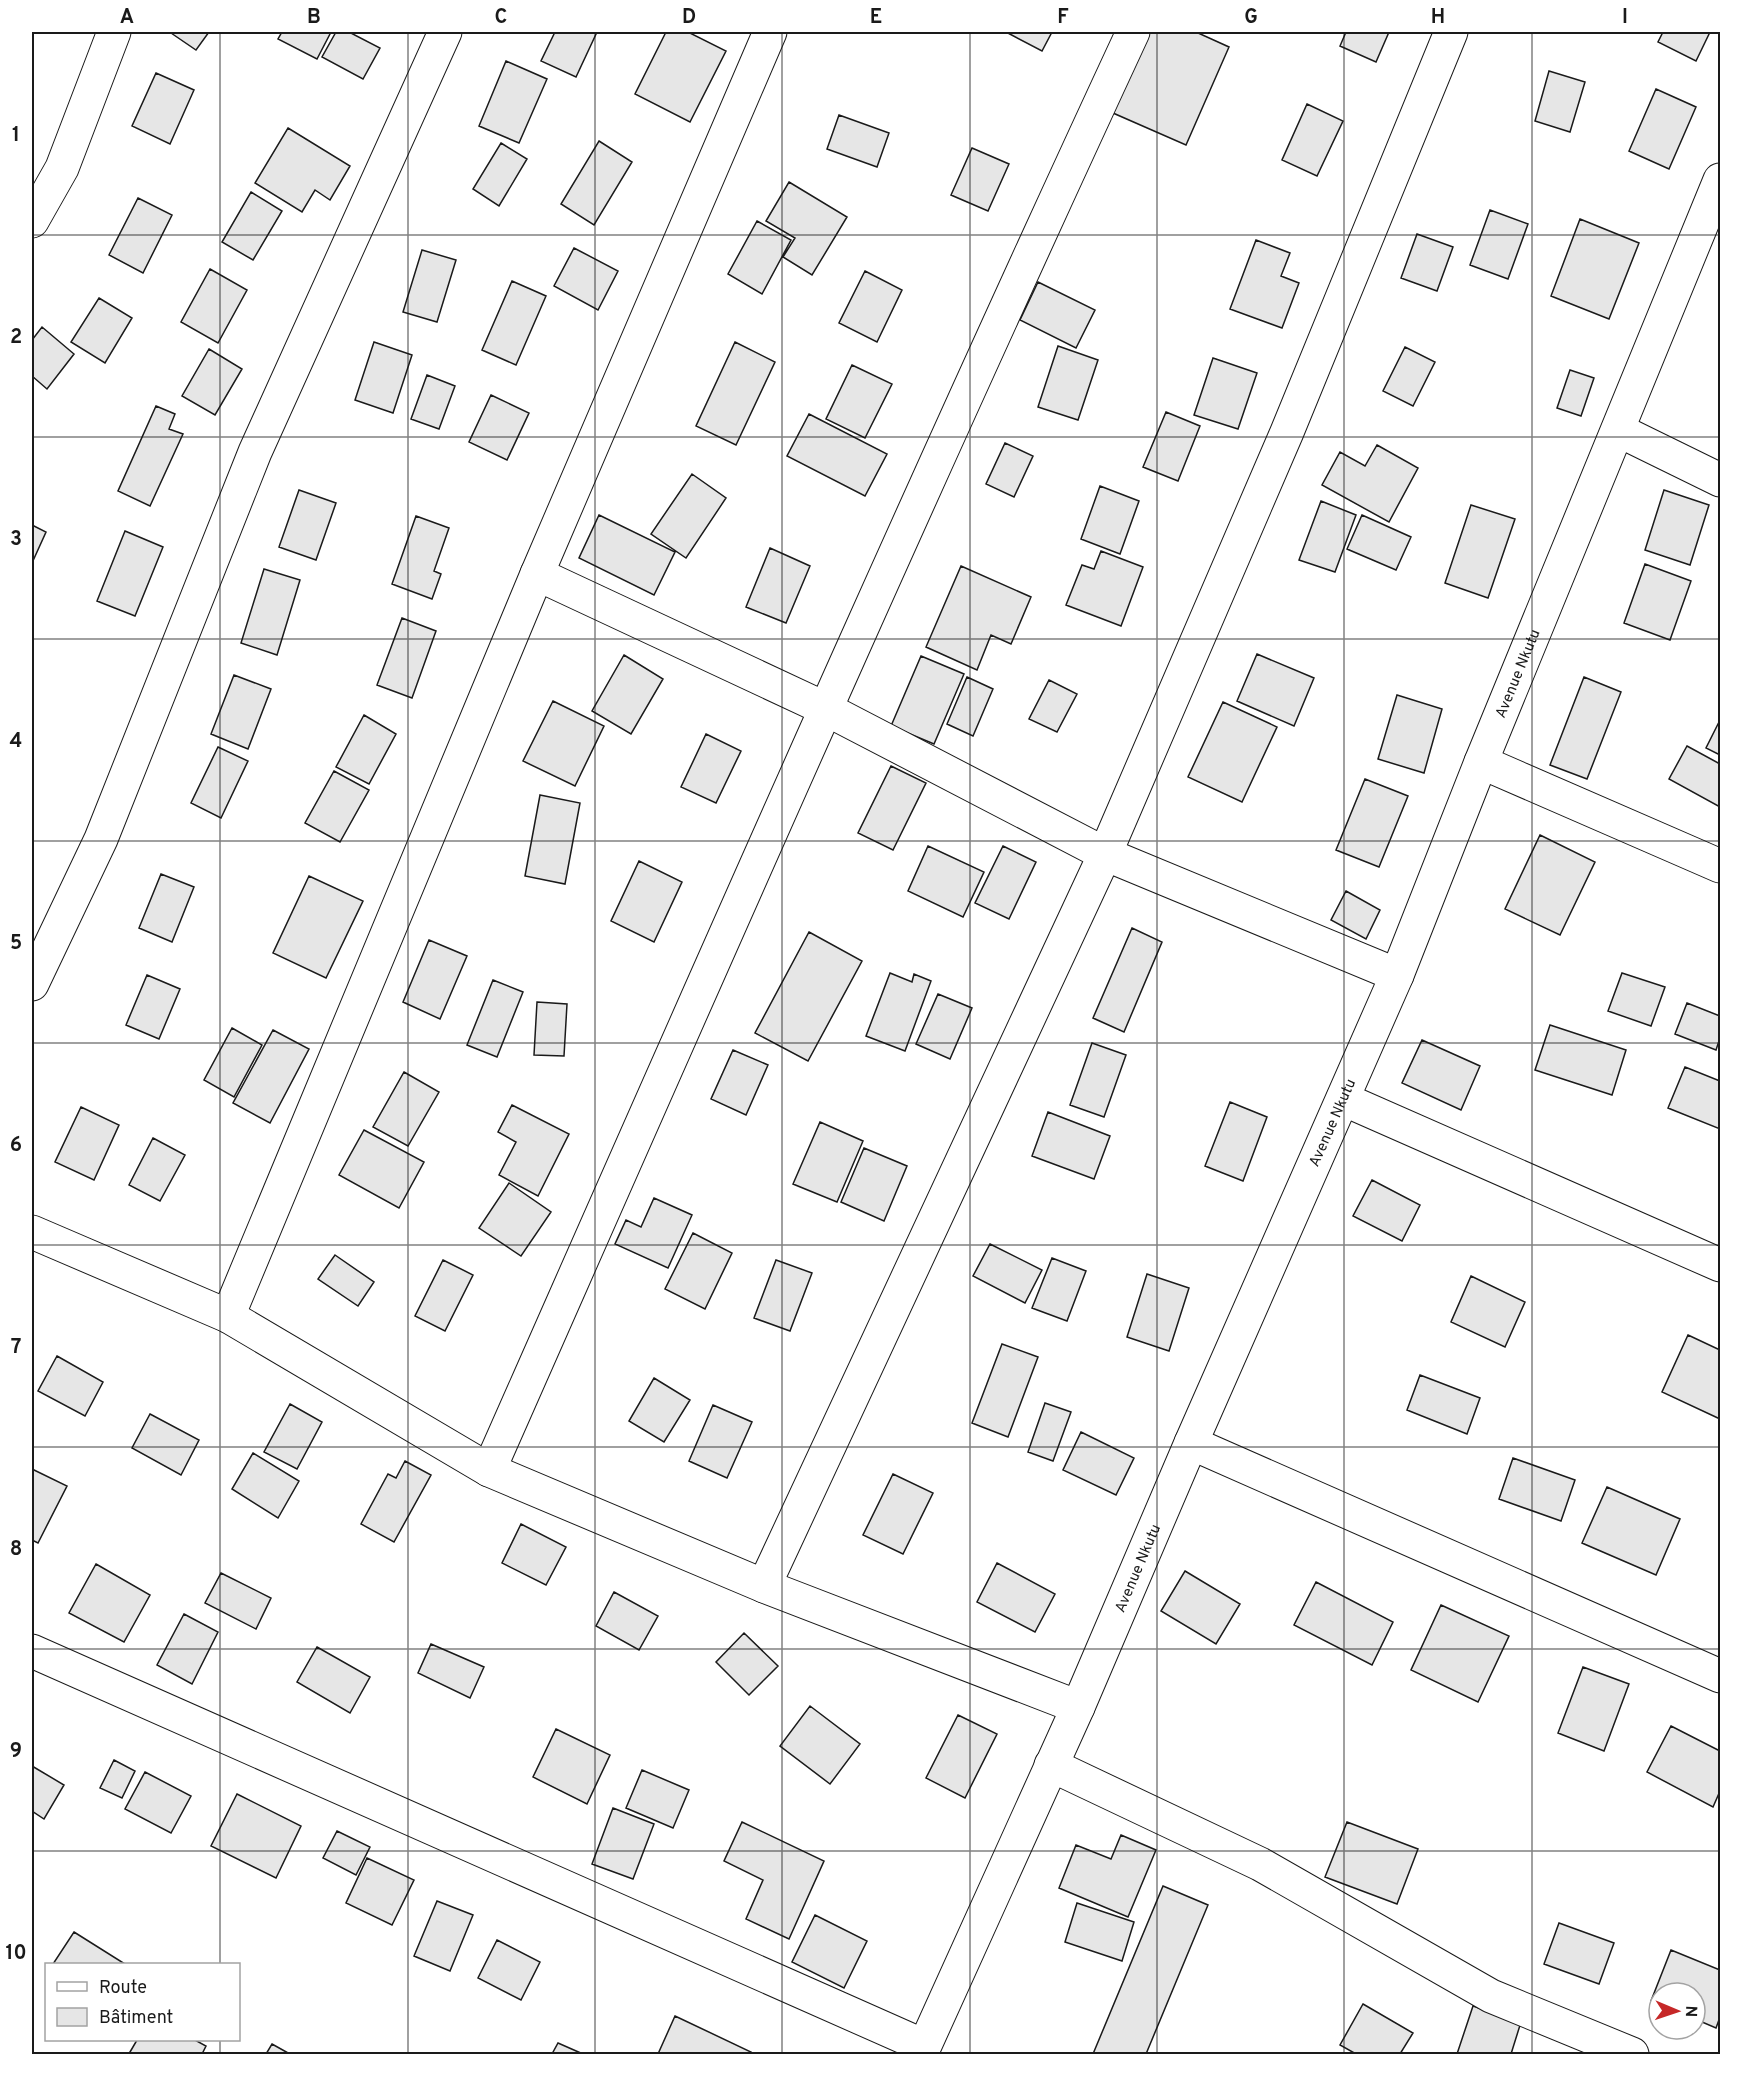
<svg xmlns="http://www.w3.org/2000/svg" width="1752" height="2086" font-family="Overpass,sans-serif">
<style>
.building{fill:#e6e6e6;stroke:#1a1a1a;stroke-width:1.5}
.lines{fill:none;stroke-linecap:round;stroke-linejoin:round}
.minor-casing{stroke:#1a1a1a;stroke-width:35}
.minor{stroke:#fff;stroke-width:33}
.grid{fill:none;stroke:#1a1a1a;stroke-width:1.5;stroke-opacity:0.55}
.labels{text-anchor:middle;stroke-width:4.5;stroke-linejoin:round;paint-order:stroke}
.street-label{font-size:15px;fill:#1a1a1a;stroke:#fff}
.neatline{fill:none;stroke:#1a1a1a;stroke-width:2}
.grid-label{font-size:20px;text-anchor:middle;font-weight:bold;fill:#1a1a1a}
</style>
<rect width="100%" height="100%" fill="#fff"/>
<path class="building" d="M 172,32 L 209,32 L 196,50 L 171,33 Z
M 282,32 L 331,32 L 317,59 L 278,39 Z
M 336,32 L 349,32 L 380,48 L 363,79 L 322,57 Z
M 555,32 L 597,32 L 576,77 L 541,61 Z
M 666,32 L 688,32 L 726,51 L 690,122 L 635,94 Z
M 1006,32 L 1052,32 L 1042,51 Z
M 1148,32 L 1196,32 L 1229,47 L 1186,145 L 1113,113 Z
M 1346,32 L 1389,32 L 1376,62 L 1340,46 Z
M 1663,32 L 1710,32 L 1696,61 L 1658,42 Z
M 506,61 L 547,79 L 519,143 L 479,126 Z
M 1549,71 L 1585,82 L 1570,132 L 1535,121 Z
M 156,73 L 194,90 L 170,144 L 132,126 Z
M 1656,89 L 1696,107 L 1669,169 L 1629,151 Z
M 1307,104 L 1343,121 L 1317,176 L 1282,160 Z
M 839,115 L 889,133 L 877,167 L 827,149 Z
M 288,128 L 350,166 L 330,200 L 315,190 L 302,212 L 255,183 Z
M 599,141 L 632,162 L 594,225 L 561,204 Z
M 501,143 L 527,159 L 499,206 L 473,189 Z
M 972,148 L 1009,164 L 988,211 L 951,195 Z
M 789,182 L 847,217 L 812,275 L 783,257 L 795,238 L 766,221 Z
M 251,192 L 282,211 L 253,260 L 222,242 Z
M 138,198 L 172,215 L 143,273 L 109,255 Z
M 1490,210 L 1528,224 L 1508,279 L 1470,265 Z
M 1580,219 L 1639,243 L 1609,319 L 1551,296 Z
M 757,221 L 791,240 L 762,294 L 728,274 Z
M 1417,234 L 1453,247 L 1437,291 L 1401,278 Z
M 1256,240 L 1290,253 L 1281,276 L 1299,283 L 1282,328 L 1230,309 Z
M 574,248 L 618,271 L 598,310 L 554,286 Z
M 422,250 L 456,260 L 437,322 L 403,312 Z
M 210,269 L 247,290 L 218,343 L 181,322 Z
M 865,271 L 902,290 L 877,342 L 839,323 Z
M 512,281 L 546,296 L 516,365 L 482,350 Z
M 1038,282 L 1095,310 L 1076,348 L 1020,320 Z
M 99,298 L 132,318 L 105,363 L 71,342 Z
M 42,327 L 74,354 L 47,389 L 32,376 L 32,340 Z
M 374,342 L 412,355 L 393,413 L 355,400 Z
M 735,342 L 775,362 L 736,445 L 696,426 Z
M 1058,346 L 1098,360 L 1078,420 L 1038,407 Z
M 1405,347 L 1435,362 L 1413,406 L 1383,391 Z
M 209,349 L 242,369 L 215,415 L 182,396 Z
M 1213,358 L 1257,373 L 1238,429 L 1194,415 Z
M 852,365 L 892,384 L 865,438 L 826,419 Z
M 1570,370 L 1594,378 L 1581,416 L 1557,408 Z
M 427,375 L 455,386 L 439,429 L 411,419 Z
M 491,395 L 529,413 L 507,460 L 469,442 Z
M 156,406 L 175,414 L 169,429 L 183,434 L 150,506 L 118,491 Z
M 1166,412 L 1200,426 L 1178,481 L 1143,467 Z
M 809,414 L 887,454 L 865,496 L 787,456 Z
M 1005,443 L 1033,456 L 1014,497 L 986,484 Z
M 1377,445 L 1418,468 L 1389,522 L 1322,485 L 1340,452 L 1365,466 Z
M 692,474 L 726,498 L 686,558 L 651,534 Z
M 1100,486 L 1139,501 L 1120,554 L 1081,539 Z
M 299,490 L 336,503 L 316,560 L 279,547 Z
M 1664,490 L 1709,505 L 1690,565 L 1645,550 Z
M 1321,501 L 1356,515 L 1335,572 L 1299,560 Z
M 1471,505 L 1515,519 L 1488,598 L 1445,583 Z
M 599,515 L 675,552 L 654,595 L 579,558 Z
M 1362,515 L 1411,537 L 1396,570 L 1347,549 Z
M 416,516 L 449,528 L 434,571 L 441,574 L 432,599 L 392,584 Z
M 32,525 L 46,532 L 32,563 Z
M 125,531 L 163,547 L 135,616 L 97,601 Z
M 770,548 L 810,566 L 786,623 L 746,607 Z
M 1101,551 L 1143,567 L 1121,626 L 1066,605 L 1082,565 L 1094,569 Z
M 1645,564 L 1691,581 L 1670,640 L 1624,623 Z
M 961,566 L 1031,597 L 1011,644 L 991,635 L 977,670 L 926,647 Z
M 264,569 L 300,580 L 277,655 L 241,643 Z
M 402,618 L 436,631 L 412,698 L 377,685 Z
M 1257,654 L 1314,678 L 1294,726 L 1237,701 Z
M 624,655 L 663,679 L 631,734 L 592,711 Z
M 921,656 L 964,674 L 934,744 L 891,726 Z
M 234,675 L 271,689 L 248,749 L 211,734 Z
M 967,677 L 993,689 L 973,736 L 947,724 Z
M 1584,677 L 1621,692 L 1587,779 L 1550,765 Z
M 1049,680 L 1077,694 L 1057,732 L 1029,719 Z
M 1397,695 L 1442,709 L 1424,773 L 1378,759 Z
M 553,701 L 604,726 L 575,786 L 523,761 Z
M 1223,702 L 1277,727 L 1242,802 L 1188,777 Z
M 364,715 L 396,734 L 369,784 L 336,767 Z
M 1720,720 L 1720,755 L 1706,748 Z
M 706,734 L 741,751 L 716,803 L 681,787 Z
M 1687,746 L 1720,764 L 1720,807 L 1669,779 Z
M 218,747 L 248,761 L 221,818 L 191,803 Z
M 891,766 L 926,783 L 893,850 L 858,833 Z
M 334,771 L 369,790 L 340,842 L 305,823 Z
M 1365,779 L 1408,796 L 1379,867 L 1336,850 Z
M 540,795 L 580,803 L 565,884 L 525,876 Z
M 1540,835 L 1595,862 L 1560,935 L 1505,909 Z
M 928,846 L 984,872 L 963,917 L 908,891 Z
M 1003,846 L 1036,862 L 1009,919 L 975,903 Z
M 639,861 L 682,882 L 654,942 L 611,921 Z
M 161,874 L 194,887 L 172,942 L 139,928 Z
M 309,876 L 363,901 L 326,978 L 273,953 Z
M 1346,891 L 1380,910 L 1366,939 L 1331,920 Z
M 1132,928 L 1162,942 L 1124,1032 L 1093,1018 Z
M 809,932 L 862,961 L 808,1061 L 755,1033 Z
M 429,940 L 467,956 L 440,1019 L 403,1002 Z
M 890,973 L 912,982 L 914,974 L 931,981 L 905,1051 L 866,1036 Z
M 1622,973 L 1665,987 L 1651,1026 L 1608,1011 Z
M 147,975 L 180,989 L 159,1039 L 126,1025 Z
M 493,980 L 523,992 L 497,1057 L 467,1045 Z
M 938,994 L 972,1008 L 950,1059 L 916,1044 Z
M 537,1002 L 567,1004 L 564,1056 L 534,1055 Z
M 1687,1003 L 1720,1016 L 1720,1038 L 1716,1050 L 1675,1034 Z
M 1550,1025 L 1626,1050 L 1612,1095 L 1535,1070 Z
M 232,1028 L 262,1045 L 234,1097 L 204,1080 Z
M 273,1030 L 309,1049 L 270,1123 L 233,1103 Z
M 1422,1040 L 1480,1066 L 1461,1110 L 1402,1083 Z
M 1092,1043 L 1126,1055 L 1104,1117 L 1070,1105 Z
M 733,1050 L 768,1065 L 746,1115 L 711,1099 Z
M 1685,1067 L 1720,1081 L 1720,1129 L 1668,1108 Z
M 404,1072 L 439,1092 L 408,1146 L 373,1127 Z
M 1230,1102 L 1267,1117 L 1243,1181 L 1205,1166 Z
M 512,1105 L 569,1134 L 538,1196 L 499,1175 L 516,1142 L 498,1132 Z
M 81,1107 L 119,1125 L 94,1180 L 55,1162 Z
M 1048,1112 L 1110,1136 L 1094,1179 L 1032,1156 Z
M 820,1122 L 863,1141 L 837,1202 L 793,1184 Z
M 364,1130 L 424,1162 L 399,1208 L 339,1175 Z
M 153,1138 L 185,1155 L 160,1201 L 129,1185 Z
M 864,1148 L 907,1166 L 884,1221 L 841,1202 Z
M 1372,1180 L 1420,1205 L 1402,1241 L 1353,1216 Z
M 509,1183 L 551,1212 L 521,1256 L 479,1228 Z
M 654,1198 L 692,1215 L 668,1268 L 615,1244 L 626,1220 L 641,1227 Z
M 693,1233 L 732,1253 L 705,1309 L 665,1289 Z
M 990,1244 L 1042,1270 L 1025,1303 L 973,1276 Z
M 335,1255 L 374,1282 L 358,1306 L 318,1279 Z
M 1052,1258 L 1086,1271 L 1067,1321 L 1032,1308 Z
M 443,1260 L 473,1275 L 445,1331 L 415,1316 Z
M 776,1260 L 812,1273 L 790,1331 L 754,1318 Z
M 1147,1274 L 1189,1288 L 1169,1351 L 1127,1337 Z
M 1471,1276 L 1525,1302 L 1505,1347 L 1451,1322 Z
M 1688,1335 L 1720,1350 L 1720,1419 L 1662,1392 Z
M 1002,1344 L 1038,1357 L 1008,1437 L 972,1423 Z
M 57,1356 L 103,1382 L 85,1416 L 38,1391 Z
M 1420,1375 L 1480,1398 L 1467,1434 L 1407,1410 Z
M 654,1378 L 690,1400 L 664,1442 L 629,1421 Z
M 1045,1403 L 1071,1412 L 1053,1461 L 1028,1452 Z
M 290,1404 L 322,1422 L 297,1469 L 264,1452 Z
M 713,1405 L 752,1422 L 727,1478 L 689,1461 Z
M 150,1414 L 199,1440 L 181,1475 L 132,1448 Z
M 1081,1432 L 1134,1458 L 1116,1495 L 1063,1470 Z
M 253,1453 L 299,1481 L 278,1518 L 232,1489 Z
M 1513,1458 L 1575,1480 L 1561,1521 L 1499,1499 Z
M 405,1461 L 431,1475 L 394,1542 L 361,1524 L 388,1474 L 396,1478 Z
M 32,1469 L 67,1486 L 38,1543 L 32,1540 Z
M 893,1474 L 933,1493 L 903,1554 L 863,1535 Z
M 1607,1487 L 1680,1519 L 1656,1575 L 1582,1543 Z
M 521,1524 L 566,1547 L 546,1585 L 502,1563 Z
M 997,1563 L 1055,1594 L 1035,1632 L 977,1602 Z
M 96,1564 L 150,1595 L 124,1642 L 69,1613 Z
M 1185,1571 L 1240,1604 L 1216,1644 L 1161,1611 Z
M 221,1573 L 271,1598 L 256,1629 L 205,1603 Z
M 1316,1582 L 1393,1622 L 1372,1665 L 1294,1625 Z
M 614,1592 L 658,1616 L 639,1650 L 596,1626 Z
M 1441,1605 L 1509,1636 L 1478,1702 L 1411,1670 Z
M 184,1614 L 218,1632 L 192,1684 L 157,1665 Z
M 744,1633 L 778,1666 L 749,1695 L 716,1662 Z
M 431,1644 L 484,1667 L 470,1698 L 418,1673 Z
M 317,1647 L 370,1677 L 350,1713 L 297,1682 Z
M 1583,1667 L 1629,1684 L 1604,1751 L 1558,1733 Z
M 810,1706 L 860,1744 L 830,1784 L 780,1746 Z
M 958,1715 L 997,1734 L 965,1798 L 926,1778 Z
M 1671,1726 L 1720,1751 L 1720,1791 L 1713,1807 L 1647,1772 Z
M 556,1729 L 610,1755 L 587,1804 L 533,1777 Z
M 114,1760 L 135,1771 L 122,1798 L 100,1788 Z
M 32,1766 L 64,1785 L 44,1819 L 32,1811 Z
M 642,1770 L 689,1790 L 673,1828 L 626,1808 Z
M 145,1772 L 191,1796 L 171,1833 L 125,1809 Z
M 237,1794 L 301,1826 L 276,1878 L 211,1846 Z
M 613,1808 L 654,1824 L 633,1879 L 592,1864 Z
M 742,1822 L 824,1861 L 789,1939 L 746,1919 L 763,1880 L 724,1861 Z
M 1347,1822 L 1418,1849 L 1397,1904 L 1325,1877 Z
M 337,1831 L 370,1847 L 356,1875 L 323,1858 Z
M 1121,1835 L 1156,1850 L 1128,1917 L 1059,1888 L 1076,1845 L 1111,1859 Z
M 367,1858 L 414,1880 L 392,1925 L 346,1903 Z
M 1163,1886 L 1208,1905 L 1146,2054 L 1093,2054 Z
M 437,1901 L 473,1915 L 450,1971 L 414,1956 Z
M 1077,1903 L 1134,1922 L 1122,1961 L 1065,1942 Z
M 815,1915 L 867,1941 L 844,1988 L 792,1962 Z
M 1559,1923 L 1614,1943 L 1599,1984 L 1544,1964 Z
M 74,1932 L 125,1964 L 53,1964 Z
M 497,1940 L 540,1962 L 521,2000 L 478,1978 Z
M 1671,1950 L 1720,1970 L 1720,2017 L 1716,2028 L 1695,2019 L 1695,1993 L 1659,1993 L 1659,2005 L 1651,2001 Z
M 1363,2004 L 1413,2033 L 1400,2054 L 1356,2054 L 1340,2045 Z
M 1473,2006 L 1521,2022 L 1511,2054 L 1457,2054 Z
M 675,2016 L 751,2052 L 750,2054 L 658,2054 Z
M 137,2040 L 195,2040 L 206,2046 L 202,2054 L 135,2054 L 130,2052 Z
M 558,2043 L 583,2054 L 552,2054 Z
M 272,2044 L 290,2054 L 266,2054 Z"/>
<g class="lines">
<defs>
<g id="minor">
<path d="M 32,221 L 62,168 L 114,32"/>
<path d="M 1618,430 L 1720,480"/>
<path d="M 537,574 L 826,709 L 1105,854 L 1397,975"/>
<path d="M 1481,762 L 1720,866"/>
<path d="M 32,984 L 101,839 L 255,452 L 445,32"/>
<path d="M 1343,1099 L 1720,1265"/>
<path d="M 32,1232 L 228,1316 L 489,1470 L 764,1586 L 1078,1707"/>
<path d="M 228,1316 L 537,574 L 770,32"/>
<path d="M 1191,1443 L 1720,1676"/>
<path d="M 489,1470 C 701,990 912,508 1133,32"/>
<path d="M 764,1586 L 1105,854 L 1287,432 L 1451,32"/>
<path d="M 32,1651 L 924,2046"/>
<path d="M 1051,1765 L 1260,1864 L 1491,1996 L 1632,2054"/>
<path id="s1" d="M 921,2054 L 1078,1707 L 1191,1443 L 1397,975 L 1481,762 L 1720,180"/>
</g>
</defs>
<use href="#minor" class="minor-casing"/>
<use href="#minor" class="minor"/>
</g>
<path class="grid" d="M 220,32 L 220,1964M 408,32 L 408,2054M 595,32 L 595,2054M 782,32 L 782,2054M 970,32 L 970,2054M 1157,32 L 1157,2054M 1344,32 L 1344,2054M 1532,32 L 1532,2054M 32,235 L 1720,235M 32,437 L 1720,437M 32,639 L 1720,639M 32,841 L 1720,841M 32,1043 L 1720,1043M 32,1245 L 1720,1245M 32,1447 L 1720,1447M 32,1649 L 1720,1649M 32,1851 L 1720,1851M 220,2040 L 220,2054"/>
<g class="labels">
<g class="street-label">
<text dy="5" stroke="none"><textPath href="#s1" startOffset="1504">Avenue Nkutu</textPath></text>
<text dy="5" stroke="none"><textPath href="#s1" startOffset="1018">Avenue Nkutu</textPath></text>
<text dy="5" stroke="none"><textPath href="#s1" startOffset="532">Avenue Nkutu</textPath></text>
</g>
</g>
<rect width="1752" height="2086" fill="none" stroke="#ffffff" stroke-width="66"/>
<rect x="45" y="1963" width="195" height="78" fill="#ffffff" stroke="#a3a3a3" stroke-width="1.5"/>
<rect x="57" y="1982" width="30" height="9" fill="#ffffff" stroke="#a3a3a3" stroke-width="1.5"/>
<text x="99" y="1993" font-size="18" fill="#1a1a1a">Route</text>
<rect x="57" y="2008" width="30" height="18" fill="#e6e6e6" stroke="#a3a3a3" stroke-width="1.5"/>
<text x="99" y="2023" font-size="18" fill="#1a1a1a">Bâtiment</text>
<g transform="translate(1677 2011) rotate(92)"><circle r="28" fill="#ffffff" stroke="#a3a3a3" stroke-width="1.5"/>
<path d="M0-4.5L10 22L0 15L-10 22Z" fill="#c62828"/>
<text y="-9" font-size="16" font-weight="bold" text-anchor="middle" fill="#1a1a1a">N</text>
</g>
<rect x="33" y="33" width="1686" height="2020" class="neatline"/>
<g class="grid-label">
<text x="127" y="23">A</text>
<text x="314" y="23">B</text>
<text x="501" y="23">C</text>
<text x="689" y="23">D</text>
<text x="876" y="23">E</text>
<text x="1063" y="23">F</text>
<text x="1251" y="23">G</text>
<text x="1438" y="23">H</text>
<text x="1625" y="23">I</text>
<text x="16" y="141">1</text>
<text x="16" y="343">2</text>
<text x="16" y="545">3</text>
<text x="16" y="747">4</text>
<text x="16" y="949">5</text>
<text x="16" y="1151">6</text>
<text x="16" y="1353">7</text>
<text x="16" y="1555">8</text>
<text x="16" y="1757">9</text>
<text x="16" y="1959">10</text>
</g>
</svg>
